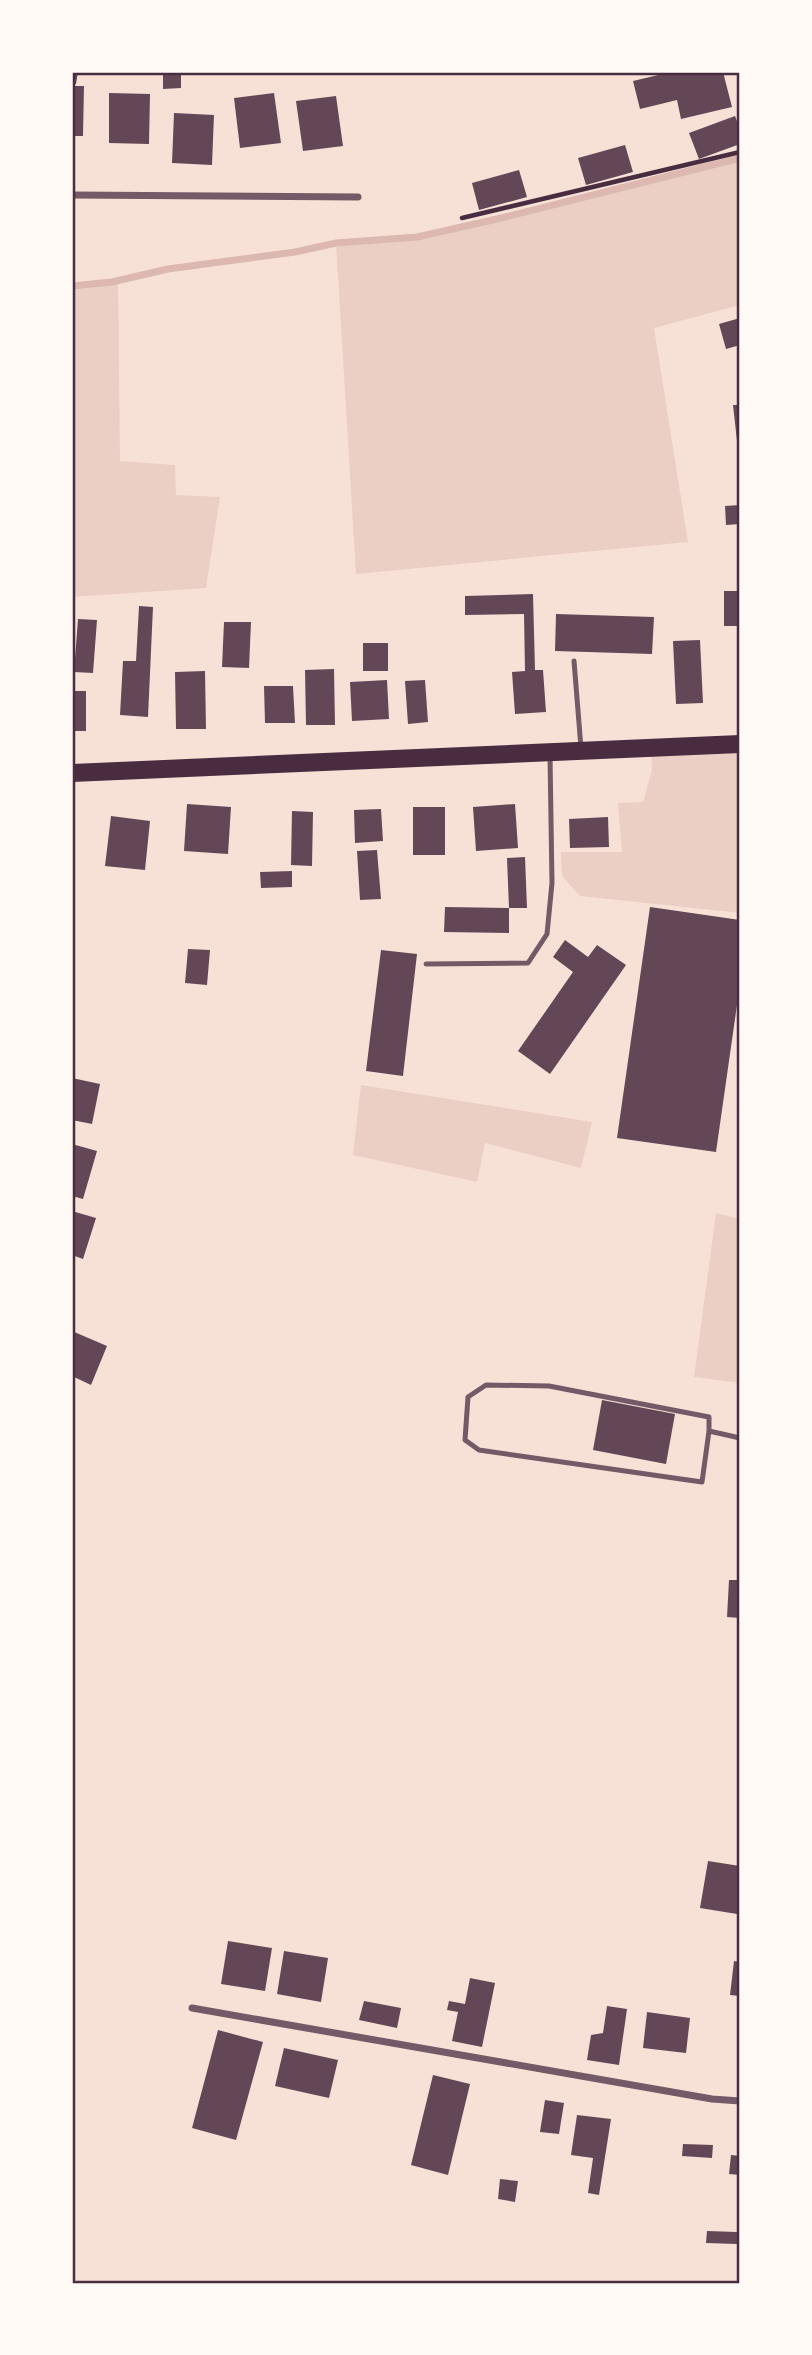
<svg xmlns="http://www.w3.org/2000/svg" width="812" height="2355" font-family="'Alegreya Sans',sans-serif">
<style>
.green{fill:#ebcfc5}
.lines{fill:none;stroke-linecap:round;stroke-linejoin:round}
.stream{stroke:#dcb8b0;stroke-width:7}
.building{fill:#644757}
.path{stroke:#4a2c40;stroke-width:4.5}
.service{stroke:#755966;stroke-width:5}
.minor{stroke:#755966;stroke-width:7}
.primary{stroke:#4a2c40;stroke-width:18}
.neatline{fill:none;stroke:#4a2c40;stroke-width:2.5}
</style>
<rect width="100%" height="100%" fill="#f7e1d7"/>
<path class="green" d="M 740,158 L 740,305 L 654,328 L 688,542 L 356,574 L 336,243 L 417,237 L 696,171 Z
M 118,281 L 120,461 L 175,465 L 176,495 L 220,497 L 206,588 L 72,597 L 72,286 Z
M 740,744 L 740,913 L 580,896 L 562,876 L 561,852 L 622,852 L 618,803 L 643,802 L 652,770 L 651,748 Z
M 361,1085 L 592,1122 L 581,1168 L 485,1143 L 477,1182 L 353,1155 Z
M 716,1213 L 740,1219 L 740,1383 L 694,1377 Z"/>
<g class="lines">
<path class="stream" d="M 72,286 L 112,282 L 168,269 L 295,252 L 336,243 L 417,237 L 497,219 L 740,158"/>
</g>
<path class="building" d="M 72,72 L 78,72 L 76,84 L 72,84 Z
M 163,72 L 181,72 L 181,88 L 163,89 Z
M 671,72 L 723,72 L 732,107 L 681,119 L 677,100 L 640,109 L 633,81 Z
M 72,86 L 84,86 L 83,136 L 72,136 Z
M 109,93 L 150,94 L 149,144 L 109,143 Z
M 274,93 L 281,143 L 240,148 L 234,98 Z
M 336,96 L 343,146 L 303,151 L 296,101 Z
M 174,113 L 214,115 L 212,165 L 172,163 Z
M 735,116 L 740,129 L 740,144 L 699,159 L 689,133 Z
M 625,145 L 633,172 L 586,185 L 578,158 Z
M 519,170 L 527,197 L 479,210 L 472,183 Z
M 740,318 L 740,345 L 726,349 L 719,324 Z
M 733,405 L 740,405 L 740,450 L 738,450 Z
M 740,505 L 740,524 L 726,525 L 725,506 Z
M 724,591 L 740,591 L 740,626 L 724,626 Z
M 533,594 L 535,670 L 543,670 L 546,712 L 515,714 L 512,672 L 525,671 L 524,614 L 465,615 L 465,596 Z
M 139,606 L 153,607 L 148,717 L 120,715 L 123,661 L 136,661 Z
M 556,614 L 654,617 L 652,654 L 555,651 Z
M 78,619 L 97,620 L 93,673 L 74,672 Z
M 224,622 L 251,622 L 249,668 L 222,667 Z
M 700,640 L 703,703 L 676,704 L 673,641 Z
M 363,643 L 388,643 L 388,671 L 363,671 Z
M 334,669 L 335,725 L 306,725 L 305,670 Z
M 205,671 L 206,729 L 176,729 L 175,672 Z
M 387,680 L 389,719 L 352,721 L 350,682 Z
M 425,680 L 428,722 L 408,724 L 405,681 Z
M 264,686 L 293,686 L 295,723 L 265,723 Z
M 72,691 L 86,691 L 86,731 L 72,731 Z
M 187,804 L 231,807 L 228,854 L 184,851 Z
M 515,804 L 518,848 L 476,851 L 473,807 Z
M 413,807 L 445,807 L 445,855 L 413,855 Z
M 381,809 L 383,841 L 355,843 L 354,810 Z
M 292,811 L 313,812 L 312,866 L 291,865 Z
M 111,816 L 150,821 L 145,870 L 105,866 Z
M 608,817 L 609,847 L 570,848 L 569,819 Z
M 377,850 L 381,899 L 360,900 L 357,851 Z
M 525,857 L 527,908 L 509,908 L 507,858 Z
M 292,871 L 292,887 L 261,888 L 260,872 Z
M 445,907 L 509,908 L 509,933 L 444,932 Z
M 650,907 L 740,920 L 740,984 L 716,1152 L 617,1138 Z
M 565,940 L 588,957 L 597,945 L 626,965 L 550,1074 L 518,1051 L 573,972 L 553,957 Z
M 188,949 L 210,950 L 207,985 L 185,983 Z
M 381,950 L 417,954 L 403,1076 L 366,1071 Z
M 72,1078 L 100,1084 L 92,1124 L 72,1120 Z
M 72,1144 L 97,1151 L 83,1199 L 72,1196 Z
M 72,1211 L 96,1218 L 83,1259 L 72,1255 Z
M 72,1331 L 107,1346 L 91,1385 L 72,1376 Z
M 602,1400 L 675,1414 L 666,1464 L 593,1450 Z
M 729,1580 L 740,1580 L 740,1618 L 727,1617 Z
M 708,1861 L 740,1866 L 740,1896 L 737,1914 L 700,1908 Z
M 228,1941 L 272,1948 L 265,1991 L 221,1984 Z
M 284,1951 L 328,1958 L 321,2002 L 277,1994 Z
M 734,1961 L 740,1962 L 740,1996 L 730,1995 Z
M 470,1978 L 495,1983 L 482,2047 L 452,2041 L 458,2012 L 447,2010 L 449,2001 L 465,2004 Z
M 364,2001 L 401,2008 L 397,2028 L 359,2020 Z
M 607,2006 L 627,2009 L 619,2065 L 587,2060 L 591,2035 L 603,2033 Z
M 647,2012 L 690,2018 L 686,2053 L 643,2048 Z
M 218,2030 L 263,2042 L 236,2140 L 192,2128 Z
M 284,2048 L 338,2060 L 329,2098 L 275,2086 Z
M 433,2075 L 470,2084 L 448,2175 L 411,2165 Z
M 545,2100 L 564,2103 L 559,2134 L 540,2132 Z
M 577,2115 L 611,2119 L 599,2195 L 588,2193 L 593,2158 L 571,2155 Z
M 738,2118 L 740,2118 L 740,2136 L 737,2136 Z
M 683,2144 L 713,2145 L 712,2158 L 682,2156 Z
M 731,2155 L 740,2156 L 740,2175 L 729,2174 Z
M 500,2179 L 518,2181 L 515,2202 L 498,2199 Z
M 707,2231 L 737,2232 L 737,2244 L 706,2243 Z"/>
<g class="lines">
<path class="path" d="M 462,218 L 740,152"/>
<path class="service" d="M 574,661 L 581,748
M 426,964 L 528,963 L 547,934 L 552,883 L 550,756
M 486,1385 L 549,1386 L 709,1417 L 709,1431 L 702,1482 L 479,1450 L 465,1440 L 468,1397 Z
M 709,1431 L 740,1438"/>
<path class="minor" d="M 72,195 L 358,197
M 192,2008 L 712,2099 L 740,2101"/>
<path class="primary" d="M 72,773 L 740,744"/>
</g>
<rect width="812" height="2355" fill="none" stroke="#fffaf5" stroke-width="147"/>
<rect x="74" y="74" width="664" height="2208" class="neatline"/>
</svg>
